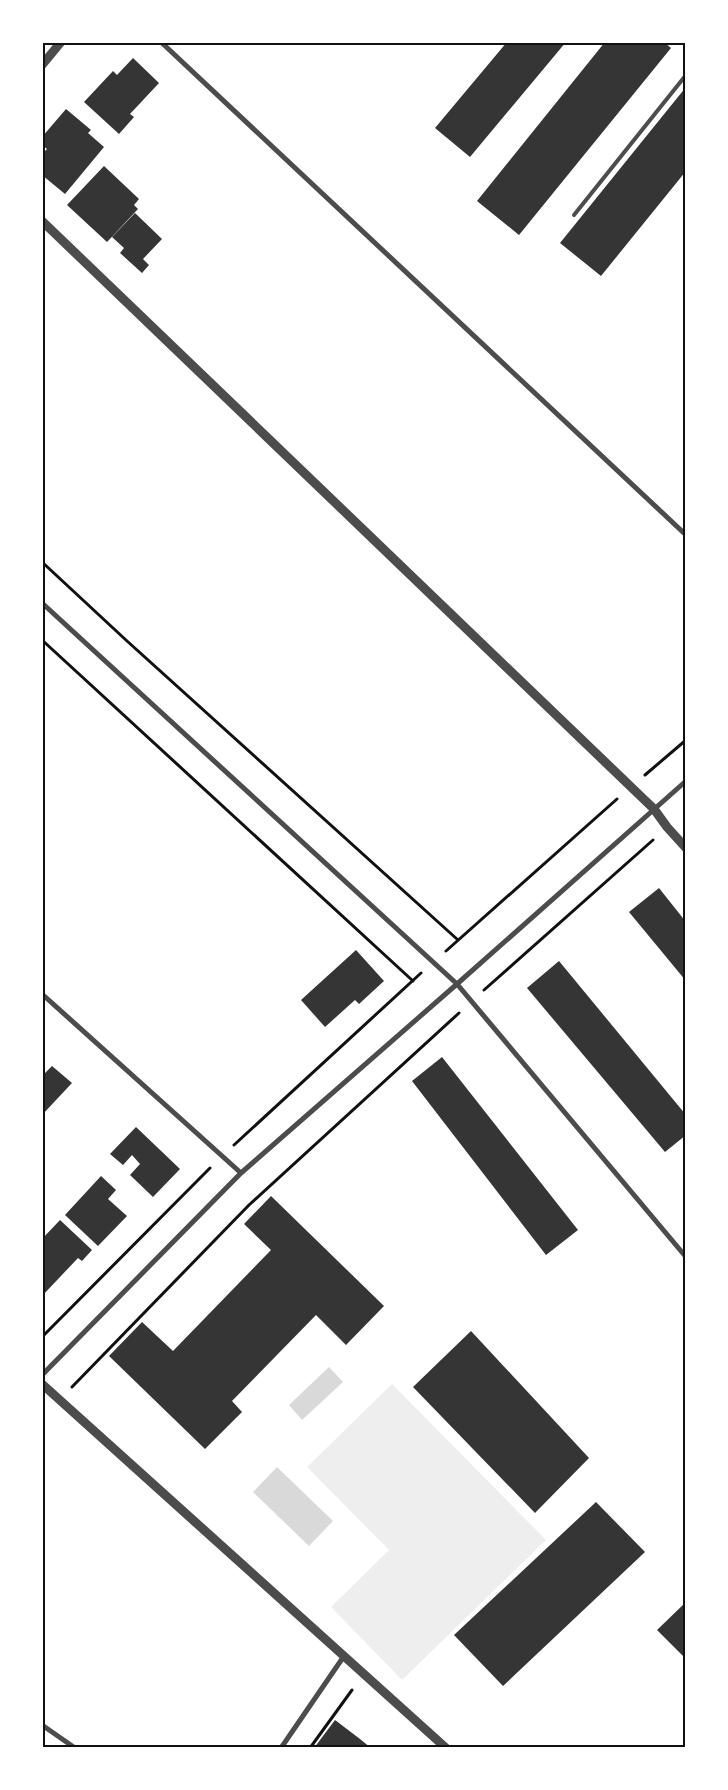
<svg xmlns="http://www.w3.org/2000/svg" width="728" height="1790" font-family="Rubik,sans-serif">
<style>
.green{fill:#eee}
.water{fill:#d9d9d9}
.building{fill:#353535}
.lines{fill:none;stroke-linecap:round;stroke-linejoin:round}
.path{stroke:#111;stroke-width:3}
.service{stroke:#4c4c4c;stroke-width:4}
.minor{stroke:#4c4c4c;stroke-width:5}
.tertiary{stroke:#4c4c4c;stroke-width:9}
.neatline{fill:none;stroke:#111;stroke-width:2}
</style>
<rect width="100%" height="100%" fill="#fff"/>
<path class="green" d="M 392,1384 L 546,1540 L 402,1680 L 331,1607 L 389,1550 L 307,1467 Z"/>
<path class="water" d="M 329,1367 L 343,1382 L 302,1420 L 289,1405 Z
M 277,1467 L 333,1521 L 309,1546 L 253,1492 Z"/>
<path class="building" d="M 507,42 L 566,42 L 470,157 L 435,128 Z
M 605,42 L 664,42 L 671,48 L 519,235 L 477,201 Z
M 133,58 L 159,83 L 130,114 L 134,117 L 119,134 L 84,102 L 113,71 L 117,75 Z
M 686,87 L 686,171 L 601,276 L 560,243 Z
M 66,109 L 91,130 L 88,133 L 104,147 L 65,194 L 42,175 L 42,154 L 47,149 L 42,145 L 42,137 Z
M 104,166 L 139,199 L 134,205 L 138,209 L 107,242 L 67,205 Z
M 135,213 L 162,239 L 143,259 L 149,265 L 142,273 L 120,253 L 124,248 L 112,237 Z
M 659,888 L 686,922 L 686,981 L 629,912 Z
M 356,950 L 384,981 L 359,1004 L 355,1000 L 325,1027 L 301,1000 Z
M 559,961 L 686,1115 L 686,1135 L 665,1152 L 527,988 Z
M 442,1057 L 578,1230 L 546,1255 L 412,1081 Z
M 52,1066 L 72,1083 L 42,1115 L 42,1076 Z
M 136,1127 L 180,1169 L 153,1197 L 130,1175 L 140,1164 L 132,1155 L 123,1165 L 110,1154 Z
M 101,1176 L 116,1190 L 108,1199 L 127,1216 L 98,1246 L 65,1215 Z
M 271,1196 L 384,1306 L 346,1345 L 316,1315 L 232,1401 L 242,1412 L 205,1449 L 109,1356 L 142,1322 L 173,1351 L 271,1250 L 244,1224 Z
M 60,1220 L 92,1250 L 82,1261 L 78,1258 L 42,1296 L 42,1239 Z
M 471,1331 L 589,1458 L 535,1513 L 413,1387 Z
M 596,1502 L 645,1552 L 503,1686 L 454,1635 Z
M 686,1602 L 686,1659 L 657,1630 Z
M 335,1720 L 360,1739 L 371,1748 L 314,1748 Z"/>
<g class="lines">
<path class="path" d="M 42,562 L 127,641 L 458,940
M 42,640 L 413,981
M 645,775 L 686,740
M 446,951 L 617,799
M 484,990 L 653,840
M 234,1145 L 421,973
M 42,1337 L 210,1168
M 72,1387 L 249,1205 L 459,1013
M 310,1748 L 352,1690"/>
<path class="service" d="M 574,215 L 686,75"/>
<path class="minor" d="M 161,42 L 686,535
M 42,603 L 457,984 L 686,1257
M 42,994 L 241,1173
M 42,1375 L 241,1173 L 457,984 L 686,781
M 42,1725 L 75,1748
M 281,1748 L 344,1656"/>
<path class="tertiary" d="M 42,65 L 61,42
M 42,221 L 654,809 L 667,827 L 686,848
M 42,1384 L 446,1748"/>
</g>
<rect width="728" height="1790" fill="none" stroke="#ffffff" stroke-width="88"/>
<rect x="44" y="44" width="640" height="1702" class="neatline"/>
</svg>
